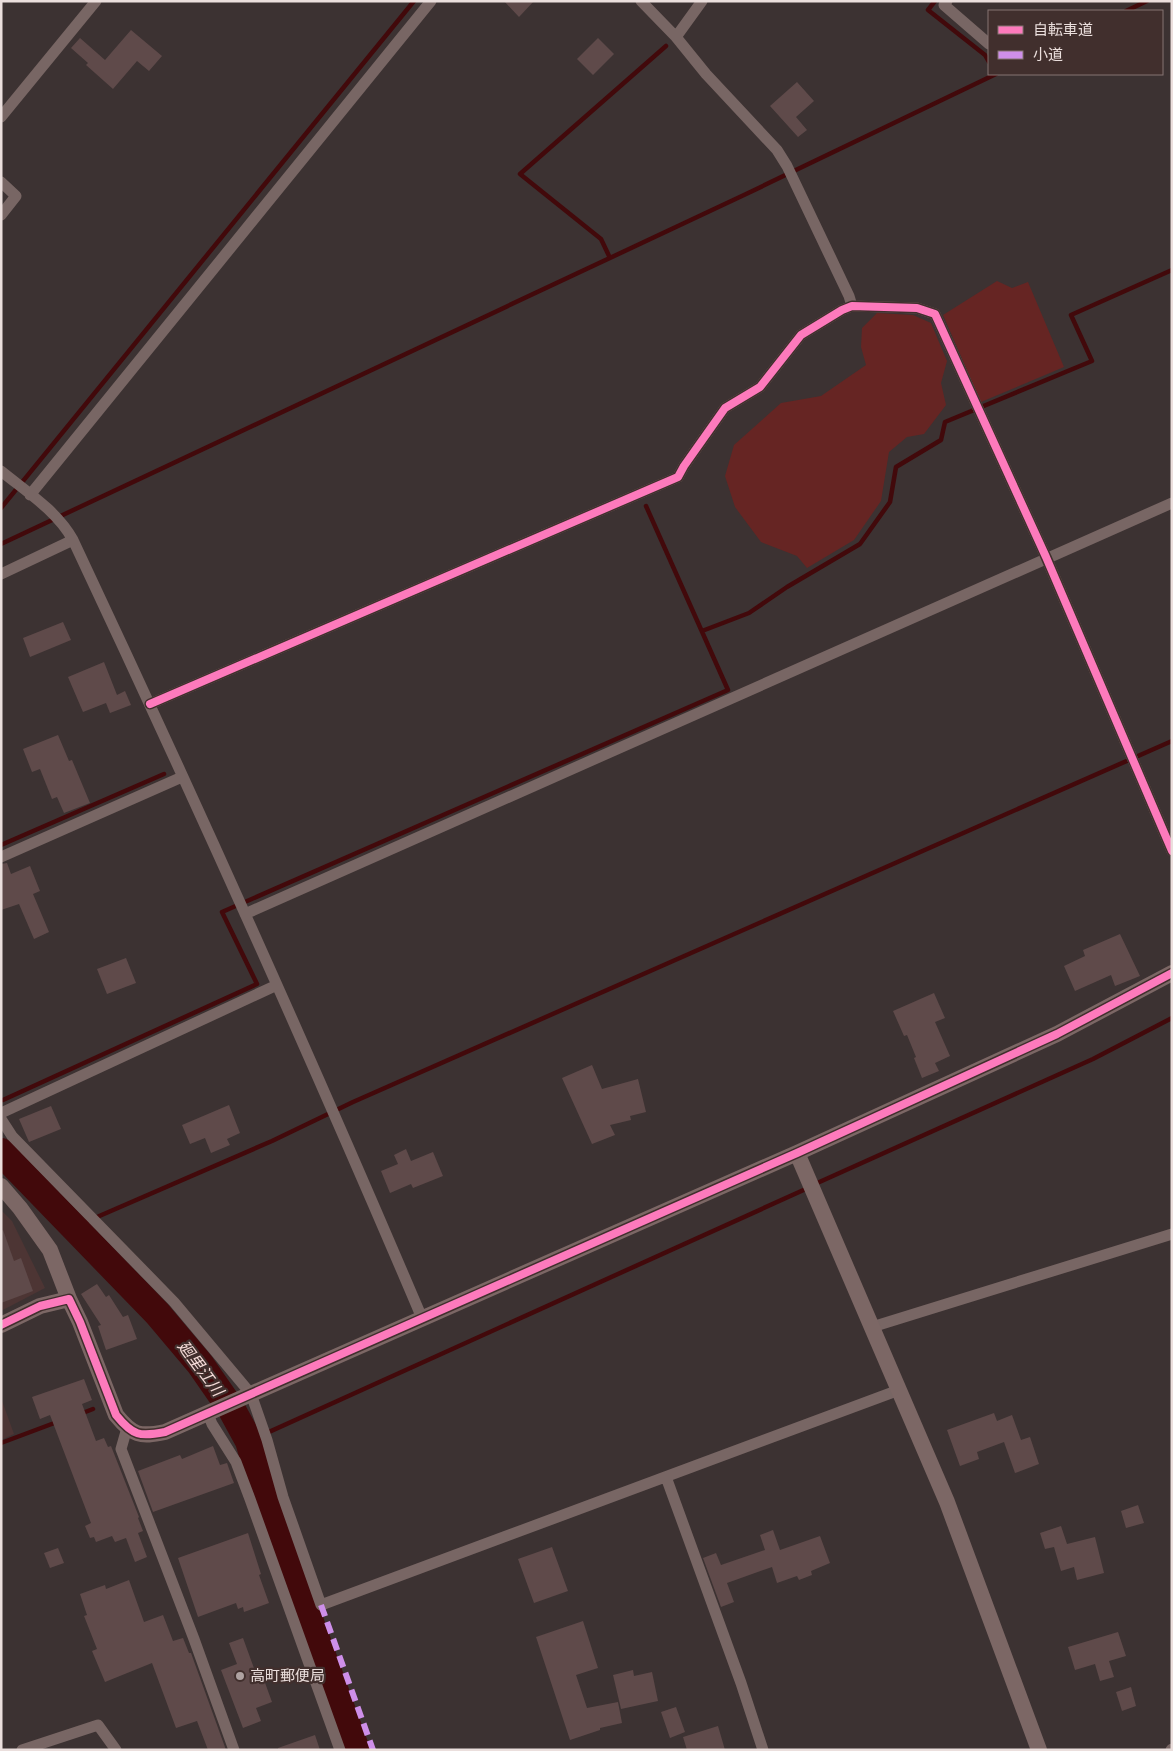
<svg xmlns="http://www.w3.org/2000/svg" width="1173" height="1751" font-family="'Fira Sans Condensed','Noto Sans JP',sans-serif">
<style>
.built{fill:#4d3534}
.green{fill:#662523}
.lines{fill:none;stroke-linecap:round;stroke-linejoin:round}
.stream{stroke:#42090b;stroke-width:4.5}
.river{stroke:#42090b;stroke-width:28}
.building{fill:#5f4a4a}
.street{stroke:#786664;stroke-width:11}
.secondary{stroke:#7c6765;stroke-width:16}
.quiet{stroke:#ce8fe9;stroke-width:6;stroke-dasharray:12 6;stroke-linecap:butt}
.cycleway-casing{stroke:#412f2d;stroke-width:11}
.cycleway{stroke:#fd7abc;stroke-width:8}
.poi-dot{fill:#aea2a1;stroke:#412f2d;stroke-width:2}
.labels{text-anchor:middle;stroke-width:4.5;stroke-linejoin:round;paint-order:stroke}
.poi-label{font-size:15px;fill:#ebdfdd;stroke:#412f2d;text-anchor:start}
.water-label{font-size:16px;font-style:italic;fill:#f6dcd9;stroke:#412f2d}
</style>
<rect width="100%" height="100%" fill="#3c3232"/>
<path class="built" d="M 1,1210 L 12,1221 L 45,1288 L 1,1311 Z
M 1,1398 L 14,1434 L 1,1440 Z"/>
<path class="green" d="M 997,281 L 1012,288 L 1028,282 L 1064,367 L 981,402 L 943,315 Z
M 877,313 L 913,315 L 931,323 L 947,361 L 941,383 L 946,405 L 924,434 L 907,437 L 889,452 L 881,501 L 854,540 L 807,568 L 797,556 L 761,542 L 735,507 L 725,476 L 734,445 L 781,403 L 821,396 L 866,365 L 861,347 L 862,328 Z"/>
<g class="lines">
<path class="stream" d="M 935,1 L 928,10 L 985,55 L 989,62
M 1126,11 L 1147,1
M 610,258 L 601,239 L 520,174 L 666,46
M 1,508 L 414,1
M 1,544 L 744,195 L 996,74
M 702,631 L 749,613 L 787,587 L 860,544 L 890,502 L 896,467 L 941,440 L 945,422 L 1092,361 L 1071,315 L 1172,270
M 1,845 L 164,774
M 3,1100 L 257,984 L 222,912 L 728,690 L 646,506
M 815,1184 L 1093,1059 L 1172,1018
M 74,1227 L 272,1141 L 353,1102 L 1172,741
M 80,1414 L 93,1409
M 249,1441 L 808,1188
M 1,1443 L 57,1422"/>
<path class="river" d="M 1,1152 L 157,1313 L 200,1364 L 232,1410 L 249,1441 L 267,1502 L 356,1750"/>
</g>
<path class="building" d="M 504,1 L 534,1 L 519,17 Z
M 131,30 L 162,56 L 149,71 L 137,61 L 113,89 L 86,65 L 88,63 L 71,48 L 80,38 L 105,60 Z
M 598,38 L 614,54 L 593,75 L 577,59 Z
M 797,82 L 814,101 L 796,117 L 807,130 L 798,137 L 770,106 Z
M 63,622 L 71,640 L 30,657 L 23,638 Z
M 104,662 L 117,695 L 125,691 L 131,705 L 110,713 L 106,703 L 83,712 L 68,677 Z
M 58,735 L 69,761 L 72,760 L 90,803 L 64,813 L 57,797 L 52,799 L 40,769 L 32,772 L 23,749 Z
M 7,863 L 11,874 L 30,866 L 40,891 L 33,894 L 49,932 L 34,939 L 19,904 L 1,910 L 1,864 Z
M 1120,934 L 1140,976 L 1115,986 L 1111,975 L 1075,991 L 1064,966 L 1085,956 L 1083,950 Z
M 126,958 L 136,983 L 107,994 L 97,969 Z
M 934,993 L 945,1018 L 935,1022 L 950,1056 L 935,1063 L 939,1071 L 922,1078 L 914,1058 L 916,1057 L 907,1035 L 904,1036 L 893,1011 Z
M 592,1065 L 602,1089 L 638,1079 L 646,1112 L 630,1116 L 631,1120 L 610,1125 L 615,1135 L 592,1144 L 562,1078 Z
M 229,1105 L 240,1133 L 227,1139 L 230,1145 L 211,1153 L 205,1138 L 190,1144 L 182,1125 Z
M 51,1106 L 61,1129 L 29,1142 L 19,1119 Z
M 406,1149 L 411,1161 L 433,1152 L 443,1176 L 413,1188 L 411,1184 L 390,1193 L 381,1171 L 398,1164 L 394,1155 Z
M 3,1230 L 14,1261 L 21,1258 L 33,1291 L 1,1303 L 1,1231 Z
M 97,1284 L 106,1297 L 109,1295 L 123,1317 L 128,1315 L 137,1339 L 106,1350 L 98,1326 L 101,1325 L 81,1294 Z
M 84,1379 L 92,1400 L 82,1404 L 96,1441 L 104,1438 L 108,1447 L 111,1446 L 139,1517 L 138,1518 L 143,1531 L 138,1533 L 147,1557 L 135,1562 L 126,1538 L 115,1542 L 112,1536 L 96,1542 L 94,1537 L 90,1538 L 85,1526 L 91,1523 L 50,1415 L 40,1419 L 32,1397 Z
M 994,1413 L 997,1421 L 1012,1415 L 1021,1440 L 1030,1437 L 1039,1464 L 1015,1473 L 1004,1442 L 977,1452 L 979,1459 L 960,1466 L 947,1430 Z
M 213,1446 L 220,1465 L 227,1463 L 234,1483 L 153,1512 L 138,1471 L 180,1455 L 182,1459 Z
M 1138,1505 L 1144,1523 L 1126,1528 L 1121,1511 Z
M 1061,1526 L 1067,1544 L 1095,1537 L 1104,1573 L 1077,1580 L 1074,1567 L 1061,1571 L 1054,1547 L 1045,1549 L 1040,1533 Z
M 773,1530 L 780,1550 L 820,1536 L 830,1563 L 811,1571 L 812,1575 L 799,1580 L 797,1576 L 777,1583 L 772,1567 L 727,1583 L 734,1602 L 721,1607 L 703,1558 L 716,1553 L 721,1565 L 765,1550 L 760,1535 Z
M 248,1533 L 261,1574 L 259,1575 L 269,1603 L 244,1612 L 243,1607 L 238,1609 L 236,1603 L 198,1617 L 178,1558 Z
M 552,1547 L 568,1591 L 534,1603 L 518,1559 Z
M 58,1548 L 64,1563 L 50,1568 L 44,1553 Z
M 129,1580 L 144,1622 L 163,1615 L 173,1641 L 183,1638 L 189,1653 L 191,1653 L 226,1750 L 208,1750 L 197,1721 L 176,1728 L 152,1663 L 105,1682 L 92,1651 L 97,1649 L 84,1616 L 87,1615 L 80,1594 L 105,1585 L 106,1589 Z
M 583,1621 L 598,1668 L 576,1675 L 587,1708 L 618,1702 L 622,1723 L 600,1728 L 600,1730 L 570,1740 L 536,1637 Z
M 1118,1632 L 1126,1656 L 1109,1661 L 1114,1677 L 1100,1681 L 1095,1664 L 1075,1670 L 1068,1647 Z
M 243,1638 L 259,1682 L 264,1680 L 272,1702 L 256,1708 L 261,1721 L 243,1728 L 221,1670 L 237,1664 L 229,1643 Z
M 633,1670 L 634,1676 L 652,1672 L 658,1701 L 621,1709 L 613,1675 Z
M 1131,1687 L 1136,1706 L 1122,1711 L 1116,1692 Z
M 676,1707 L 685,1732 L 670,1738 L 661,1712 Z
M 718,1726 L 725,1750 L 687,1750 L 683,1737 Z
M 315,1735 L 320,1750 L 278,1750 L 278,1748 Z"/>
<g class="lines">
<path class="street" d="M 641,1 L 676,37 L 706,74 L 777,150 L 787,166 L 849,296 L 852,306
M 947,1 L 944,5 L 989,44
M 676,37 L 702,1
M 1,117 L 96,1
M 1,182 L 16,196 L 1,215
M 1,471 C 27,492 57,511 73,540 C 194,797 311,1057 422,1318
M 30,495 L 431,1
M 1,574 L 73,540
M 150,704 L 678,477 L 684,466 L 725,408 L 760,387 L 801,335 L 842,310 L 852,306 L 917,308 L 935,314 L 1046,557 L 1172,851
M 1,857 L 182,777
M 245,914 L 1172,503
M 1,1113 L 277,985
M 1,1119 L 12,1136 L 174,1302 L 251,1394 L 267,1440 L 283,1497 L 321,1605 L 899,1390
M 872,1327 L 1172,1234
M 208,1414 L 212,1424 L 236,1462 L 250,1499 L 340,1750
M 127,1428 L 121,1449 L 194,1639 L 234,1750
M 666,1477 L 741,1683 L 763,1750
M 22,1750 L 98,1725 L 116,1750
M 1171,1750 L 1172,1749"/>
<path class="secondary" d="M 797,1153 L 947,1502 L 1039,1750
M 1,1186 L 20,1208 L 50,1250 L 69,1299
M 1,1325 L 40,1306 L 69,1299 L 80,1322 L 116,1415 C 133,1436 140,1437 165,1432 L 797,1153 L 1057,1034 L 1172,973"/>
<path class="quiet" d="M 321,1605 L 373,1750"/>
<defs>
<path id="cycleway" d="M 150,704 L 678,477 L 684,466 L 725,408 L 760,387 L 801,335 L 842,310 L 852,306 L 917,308 L 935,314 L 1046,557 L 1172,851
M 1,1325 L 40,1306 L 69,1299 L 80,1322 L 116,1415 C 133,1436 140,1437 165,1432 L 797,1153 L 1057,1034 L 1172,973"/>
</defs>
<use href="#cycleway" class="cycleway-casing"/>
<use href="#cycleway" class="cycleway"/>
</g>
<circle class="poi-dot" cx="240" cy="1676" r="5"/>
<g class="labels">
<g class="poi-label">
<text x="250" y="1681">高町郵便局</text>
</g>
<g class="water-label">
<text transform="translate(201 1368) rotate(53)" y="6">廻里江川</text>
</g>
</g>
<rect width="1173" height="1751" fill="none" stroke="#ebdfdd" stroke-width="5"/>
<rect x="988" y="10" width="175" height="65" fill="#412f2d" stroke="#857573"/>
<rect x="998" y="26" width="25" height="8" fill="#fd7abc" stroke="#857573"/>
<text x="1033" y="35" font-size="15" fill="#ebdfdd">自転車道</text>
<rect x="998" y="51" width="25" height="8" fill="#ce8fe9" stroke="#857573"/>
<text x="1033" y="60" font-size="15" fill="#ebdfdd">小道</text>
</svg>
